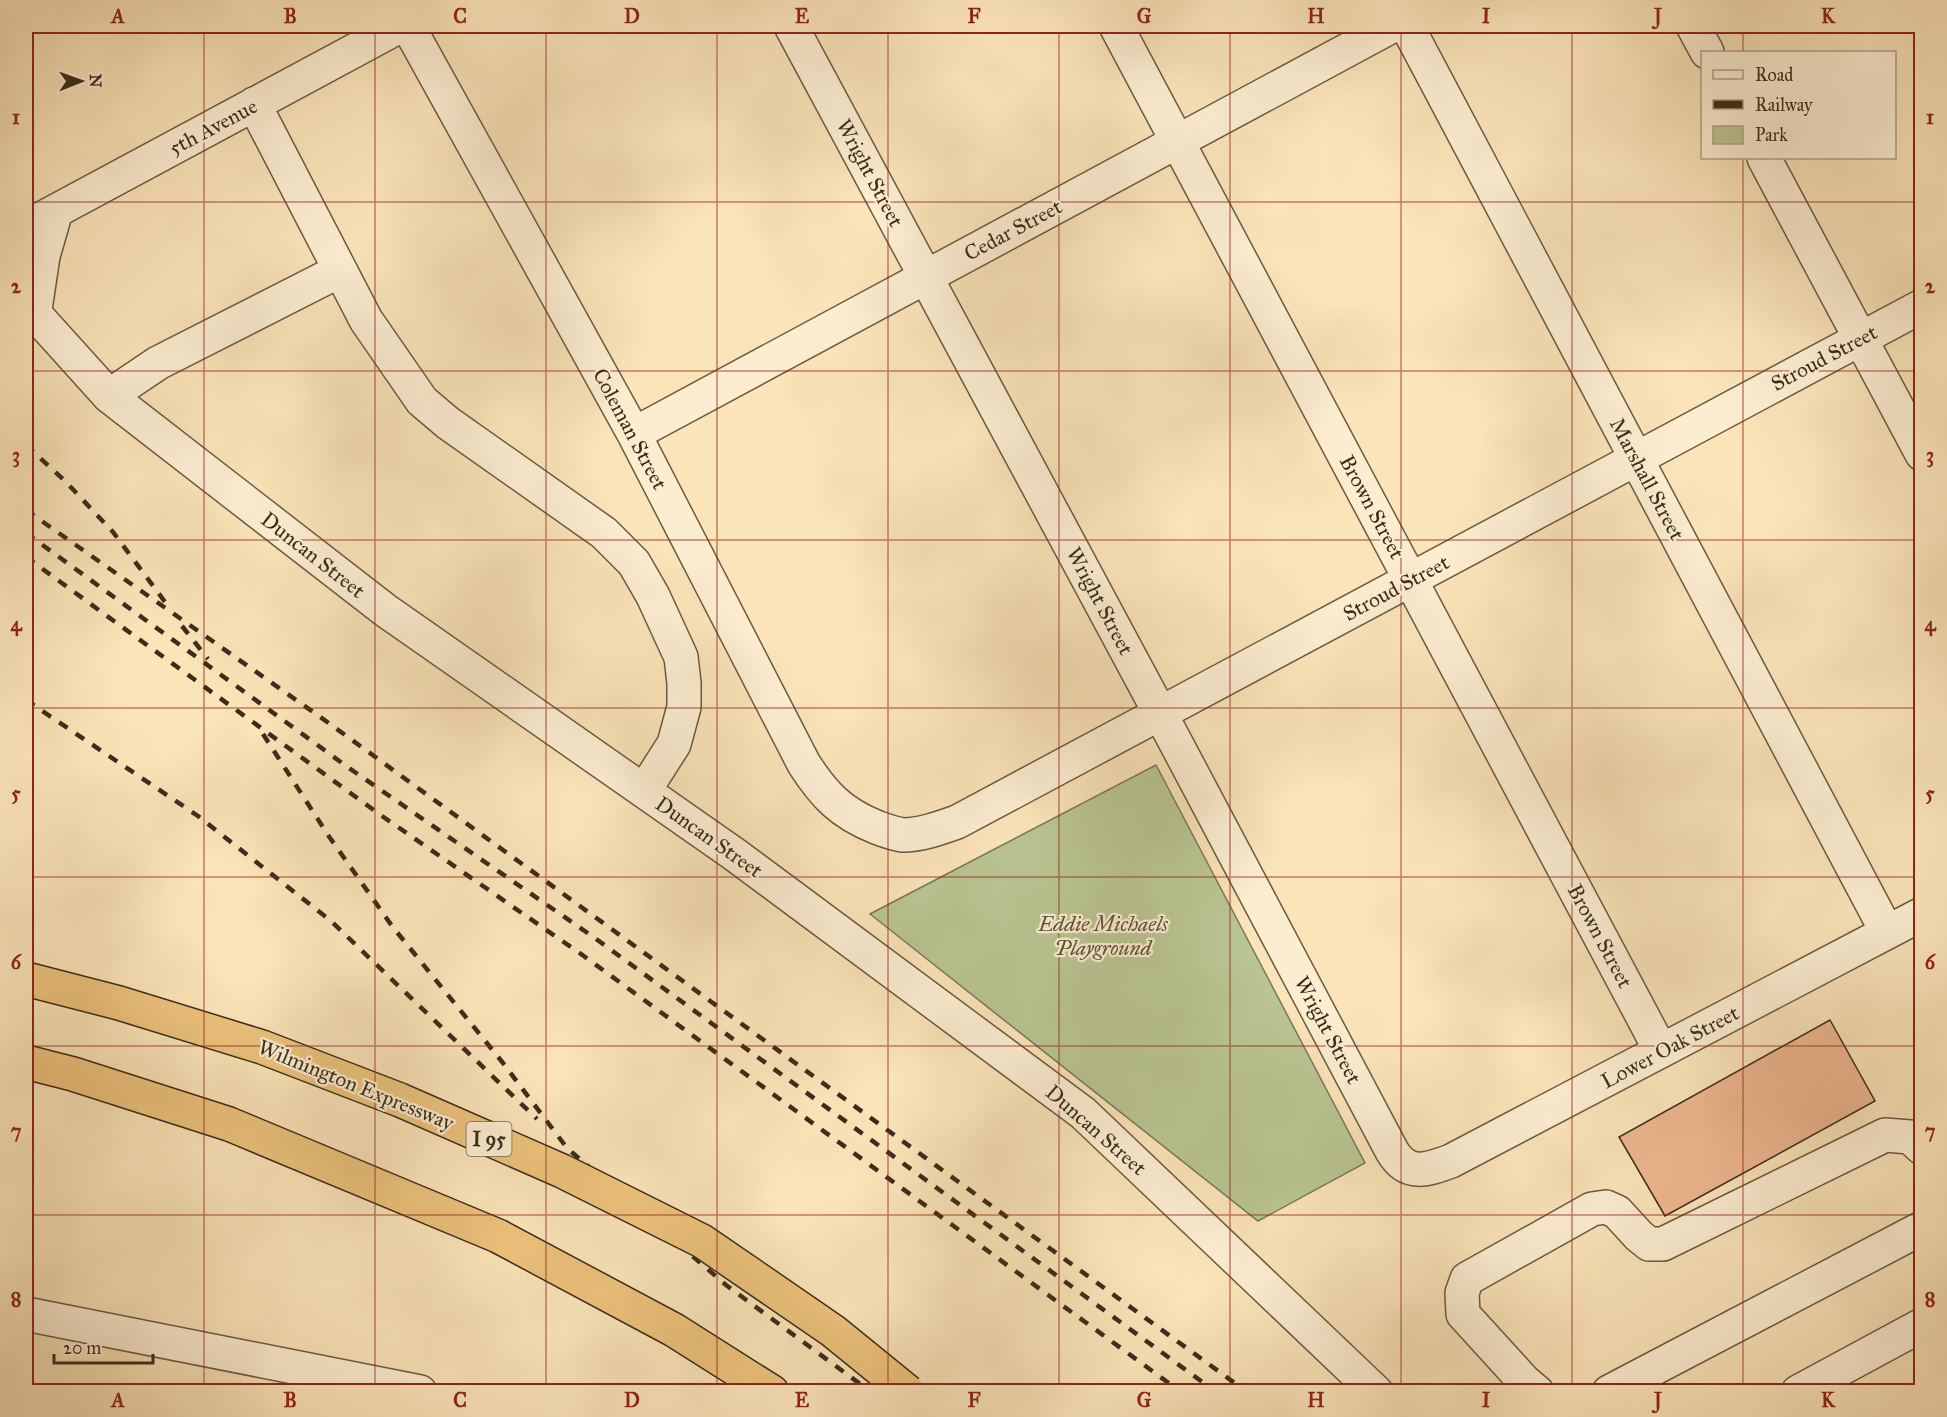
<svg xmlns="http://www.w3.org/2000/svg" width="1947" height="1417" font-family="'IM FELL Great Primer',serif">
<style>
.green{fill:#b9c593;stroke:#7a7856;stroke-width:1.5}
.building{fill:#edb68f;stroke:#3b2c1a;stroke-width:1.5}
.lines{fill:none;stroke-linecap:round;stroke-linejoin:round}
.minor-casing{stroke:#6b5a42;stroke-width:36}
.highway-casing{stroke:#3b2c1a;stroke-width:36}
.minor{stroke:#fcedd1;stroke-width:33}
.highway{stroke:#edc27c;stroke-width:33}
.rail{stroke:#3b2c1a;stroke-width:4.5;stroke-dasharray:10 10;stroke-linecap:butt}
.highway-bridge-casing{stroke:#3b2c1a;stroke-width:36;stroke-linecap:butt}
.highway-bridge{stroke:#edc27c;stroke-width:33}
.grid{fill:none;stroke:#8f2418;stroke-width:1.5;stroke-opacity:0.55}
.labels{text-anchor:middle;stroke-width:4.5;stroke-linejoin:round;paint-order:stroke}
.shield{fill:#fcedd1;stroke:#756651;stroke-width:1.5}
.shield-label{font-size:20px;font-weight:bold;fill:#3b2c1a}
.street-label{font-size:21px;fill:#3b2c1a;stroke:#fcedd1}
.park-label{font-size:21px;font-style:italic;fill:#5a5238;stroke:#fcedd1}
.neatline{fill:none;stroke:#8f2418;stroke-width:2}
.grid-label{font-size:20px;text-anchor:middle;font-weight:bold;fill:#8f2418}
</style>
<rect width="100%" height="100%" fill="#fae4b8"/>
<filter id="stains"><feTurbulence type="fractalNoise" baseFrequency=".00333" numOctaves="4"/><feColorMatrix values="0 0 0 0 .2 0 0 0 0 .09 0 0 0 0 .02 0 0 0 .5 -.17"/></filter>
<radialGradient id="worn" r=".72"><stop offset=".6" stop-color="#630" stop-opacity="0"/><stop offset="1" stop-color="#630" stop-opacity=".3"/></radialGradient>
<path class="green" d="M 1156,765 L 1365,1163 L 1258,1221 L 870,914 Z"/>
<path class="building" d="M 1830,1020 L 1875,1101 L 1665,1216 L 1619,1137 Z"/>
<g class="lines">
<defs>
<path id="minor" d="M 408,26 L 634,434 L 804,764 C 824,795 841,813 876,827 C 884,830 894,834 903,835 C 921,835 940,828 957,822 L 1922,306
M 791,26 L 1160,713 L 1392,1151 C 1407,1177 1427,1170 1451,1161 L 1922,914
M 1116,26 L 1661,1051
M 1407,26 L 1887,932
M 1693,26 L 1707,52
M 254,104 L 366,320 L 422,401 L 448,423 L 604,533 L 634,563 L 653,596 L 681,657 L 684,683 L 684,707 L 674,744 L 644,791
M 1764,158 L 1922,454
M 26,227 L 400,26
M 26,304 L 109,396 L 385,610 L 734,854 L 1083,1113 L 1376,1392
M 34,316 L 43,256 L 56,211
M 109,396 L 158,363 L 339,271
M 634,434 L 1392,26
M 26,1314 L 420,1392
M 1537,1392 L 1524,1381 L 1463,1314 L 1462,1293 L 1467,1279 L 1592,1209 L 1606,1207 L 1617,1212 L 1639,1236 L 1649,1244 L 1663,1244 L 1885,1135 L 1910,1137 L 1922,1148
M 1609,1392 L 1922,1228
M 1798,1392 L 1922,1325"/>
<path id="highway" d="M 26,1062 L 73,1074 L 229,1124 L 498,1236 L 674,1330 L 772,1392"/>
</defs>
<use href="#minor" class="minor-casing"/>
<use href="#highway" class="highway-casing"/>
<use href="#minor" class="minor"/>
<use href="#highway" class="highway"/>
<path class="rail" d="M 26,445 L 65,481 L 113,532 L 168,606
M 26,510 L 319,716 L 1247,1392
M 26,533 L 349,768 L 592,936 L 1216,1392
M 26,557 L 382,816 L 581,954 L 1181,1392
M 182,626 L 208,659
M 26,700 L 198,816 L 331,921 L 537,1119
M 263,734 L 328,835 L 392,926 L 503,1063 L 567,1148 L 726,1285 L 871,1392"/>
<defs>
<path id="highway-bridge" d="M 26,979 L 119,1003 L 262,1047 L 400,1100 L 562,1171 L 702,1241 L 833,1331 L 908,1392"/>
</defs>
<use href="#highway-bridge" class="highway-bridge-casing"/>
<use href="#highway-bridge" class="highway-bridge"/>
</g>
<path class="grid" d="M 204,26 L 204,1392M 375,26 L 375,1392M 546,26 L 546,1392M 717,26 L 717,1392M 888,26 L 888,1392M 1059,26 L 1059,1392M 1230,26 L 1230,1392M 1401,26 L 1401,1392M 1572,26 L 1572,1392M 1743,26 L 1743,52M 1743,158 L 1743,1392M 26,202 L 1922,202M 26,371 L 1922,371M 26,540 L 1922,540M 26,708 L 1922,708M 26,877 L 1922,877M 26,1046 L 1922,1046M 26,1215 L 1922,1215"/>
<g class="labels">
<rect class="shield" x="466.5" y="1122" width="45" height="34" rx="4.5"/>
<g class="shield-label">
<text x="489" y="1146">I 95</text>
</g>
<g class="street-label">
<text transform="translate(213 127) rotate(-28)" y="7">5th Avenue</text>
<text transform="translate(870 173) rotate(62)" y="7">Wright Street</text>
<text transform="translate(1013 230) rotate(-28)" y="7">Cedar Street</text>
<text transform="translate(1824 358) rotate(-28)" y="7">Stroud Street</text>
<text transform="translate(630 429) rotate(62)" y="7">Coleman Street</text>
<text transform="translate(1647 479) rotate(62)" y="7">Marshall Street</text>
<text transform="translate(1372 507) rotate(62)" y="7">Brown Street</text>
<text transform="translate(313 555) rotate(38)" y="7">Duncan Street</text>
<text transform="translate(1396 588) rotate(-28)" y="7">Stroud Street</text>
<text transform="translate(1100 601) rotate(62)" y="7">Wright Street</text>
<text transform="translate(709 837) rotate(35)" y="7">Duncan Street</text>
<text transform="translate(1600 936) rotate(62)" y="7">Brown Street</text>
<text transform="translate(1328 1030) rotate(62)" y="7">Wright Street</text>
<text transform="translate(1670 1047) rotate(-28)" y="7">Lower Oak Street</text>
<text transform="translate(356 1085) rotate(22)" y="7">Wilmington Expressway</text>
<text transform="translate(1096 1130) rotate(41)" y="7">Duncan Street</text>
</g>
<g class="park-label">
<text x="1103" y="931">Eddie Michaels<tspan x="1103" dy="24">Playground</tspan></text>
</g>
</g>
<rect width="1947" height="1417" fill="none" stroke="#fae4b8" stroke-width="66"/>
<rect x="1701" y="51" width="195" height="108" fill="#fcedd1" stroke="#afa088" stroke-width="1.5"/>
<rect x="1713" y="70" width="30" height="9" fill="#fcedd1" stroke="#afa088" stroke-width="1.5"/>
<text x="1755" y="81" font-size="18" fill="#3b2c1a">Road</text>
<rect x="1713" y="100" width="30" height="9" fill="#3b2c1a" stroke="#afa088" stroke-width="1.5"/>
<text x="1755" y="111" font-size="18" fill="#3b2c1a">Railway</text>
<rect x="1713" y="126" width="30" height="18" fill="#b9c593" stroke="#afa088" stroke-width="1.5"/>
<text x="1755" y="141" font-size="18" fill="#3b2c1a">Park</text>
<g transform="translate(81 81) rotate(89)" stroke="#fcedd1" stroke-width="4.5" paint-order="stroke">
<path d="M0-4.5L10 22L0 15L-10 22Z" fill="#3b2c1a"/>
<text y="-9" font-size="16" font-weight="bold" text-anchor="middle" fill="#3b2c1a">N</text>
</g>
<path d="M54 1354v9h99v-9" fill="none" stroke="#3b2c1a" stroke-width="3"/>
<text x="63" y="1354" font-size="18" fill="#3b2c1a" stroke="#fcedd1" stroke-width="4.5" paint-order="stroke">20 m</text>
<rect x="33" y="33" width="1881" height="1351" class="neatline"/>
<g class="grid-label">
<text x="118" y="23">A</text>
<text x="290" y="23">B</text>
<text x="460" y="23">C</text>
<text x="632" y="23">D</text>
<text x="802" y="23">E</text>
<text x="974" y="23">F</text>
<text x="1144" y="23">G</text>
<text x="1316" y="23">H</text>
<text x="1486" y="23">I</text>
<text x="1658" y="23">J</text>
<text x="1828" y="23">K</text>
<text x="16" y="124">1</text>
<text x="1930" y="124">1</text>
<text x="16" y="293">2</text>
<text x="1930" y="293">2</text>
<text x="16" y="462">3</text>
<text x="1930" y="462">3</text>
<text x="16" y="631">4</text>
<text x="1930" y="631">4</text>
<text x="16" y="800">5</text>
<text x="1930" y="800">5</text>
<text x="16" y="969">6</text>
<text x="1930" y="969">6</text>
<text x="16" y="1138">7</text>
<text x="1930" y="1138">7</text>
<text x="16" y="1306">8</text>
<text x="1930" y="1306">8</text>
<text x="118" y="1407">A</text>
<text x="290" y="1407">B</text>
<text x="460" y="1407">C</text>
<text x="632" y="1407">D</text>
<text x="802" y="1407">E</text>
<text x="974" y="1407">F</text>
<text x="1144" y="1407">G</text>
<text x="1316" y="1407">H</text>
<text x="1486" y="1407">I</text>
<text x="1658" y="1407">J</text>
<text x="1828" y="1407">K</text>
</g>
<rect width="100%" height="100%" filter="url(#stains)"/>
<rect width="100%" height="100%" fill="url(#worn)"/>
</svg>
